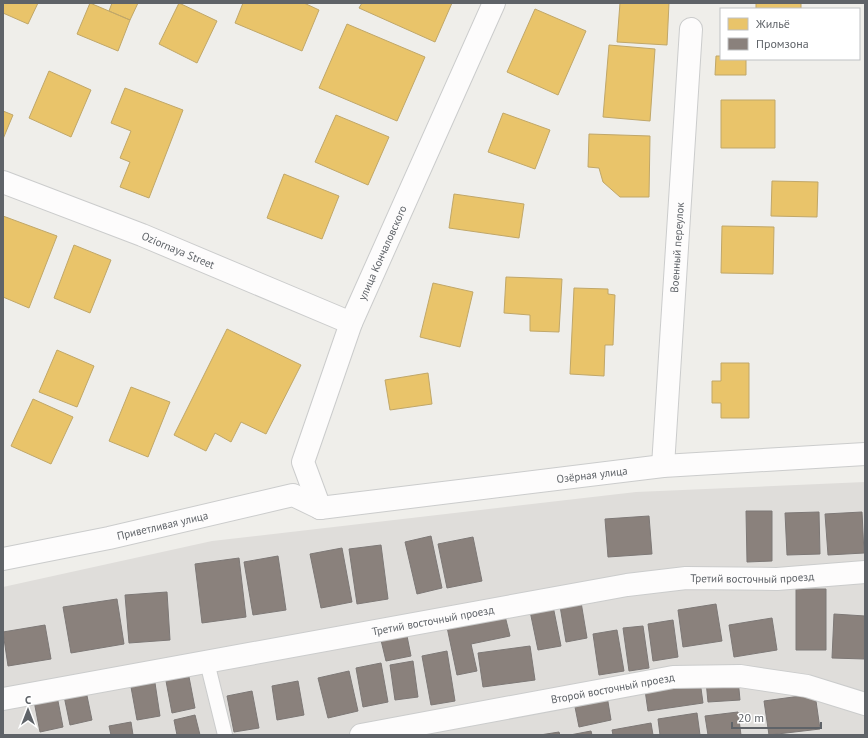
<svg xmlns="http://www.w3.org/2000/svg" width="868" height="738" font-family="'PT Sans',sans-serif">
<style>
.industrial{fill:#dfddda}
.homes{fill:#e9c46a;stroke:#c0a769}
.industry{fill:#8a817c;stroke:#7d7876}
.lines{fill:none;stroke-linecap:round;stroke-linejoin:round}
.lane-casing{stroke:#cbcccc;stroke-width:16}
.street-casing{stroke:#cbcccc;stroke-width:24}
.lane{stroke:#fdfcfc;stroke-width:14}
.street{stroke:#fdfcfc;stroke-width:22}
.labels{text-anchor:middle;stroke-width:4;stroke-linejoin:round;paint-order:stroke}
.street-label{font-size:11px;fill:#5f6368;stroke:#fff}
</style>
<rect width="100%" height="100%" fill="#efeeea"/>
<path class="industrial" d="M 865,482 L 865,735 L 3,735 L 3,587 L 212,541 L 636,492 Z"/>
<path class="homes" d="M 3,3 L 38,3 L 28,24 L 3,13 Z
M 90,3 L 130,20 L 118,51 L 77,34 Z
M 112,3 L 138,3 L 130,20 L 109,11 Z
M 179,3 L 217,21 L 197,63 L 159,44 Z
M 243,3 L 304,3 L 319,10 L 302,51 L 235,23 Z
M 362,3 L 452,3 L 435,42 L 359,8 Z
M 620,3 L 669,3 L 667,45 L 617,42 Z
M 756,3 L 801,3 L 801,9 L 756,9 Z
M 535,9 L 586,31 L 558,95 L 507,72 Z
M 347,24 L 425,57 L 397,121 L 319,88 Z
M 609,45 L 655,49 L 650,121 L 603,117 Z
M 716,56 L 721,56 L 721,59 L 746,59 L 746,75 L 715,75 Z
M 49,71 L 91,90 L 71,137 L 29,118 Z
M 125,88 L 183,110 L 149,198 L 120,187 L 130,162 L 120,158 L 131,131 L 111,123 Z
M 721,100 L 775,100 L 775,148 L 721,148 Z
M 3,111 L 13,115 L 3,139 Z
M 503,113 L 550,130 L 535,169 L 488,152 Z
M 336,115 L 389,137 L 368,185 L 315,162 Z
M 589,134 L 650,136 L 649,197 L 620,197 L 603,182 L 599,168 L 588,167 Z
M 284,174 L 339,196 L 322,239 L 267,218 Z
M 772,181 L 818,182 L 817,217 L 771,216 Z
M 454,194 L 524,204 L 519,238 L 449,228 Z
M 3,216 L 57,236 L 29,308 L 3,297 Z
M 722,226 L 774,227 L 773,274 L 721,273 Z
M 74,245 L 111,260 L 90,313 L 54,298 Z
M 506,277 L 562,279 L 559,332 L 530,331 L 530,315 L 504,313 Z
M 433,283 L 473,292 L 460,347 L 420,337 Z
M 574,288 L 608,289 L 608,294 L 615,295 L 613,345 L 605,345 L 604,376 L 570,374 Z
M 227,329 L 301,365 L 266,434 L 241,422 L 231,442 L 215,433 L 206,451 L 174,435 Z
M 57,350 L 94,366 L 77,407 L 39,392 Z
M 721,363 L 749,363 L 749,418 L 721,418 L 721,403 L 712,403 L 712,381 L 721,381 Z
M 428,373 L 432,404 L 390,410 L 385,380 Z
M 131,387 L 170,402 L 148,457 L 109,441 Z
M 33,399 L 73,417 L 51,464 L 11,446 Z"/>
<path class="industry" d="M 746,511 L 772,511 L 772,561 L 747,562 Z
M 819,512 L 820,554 L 787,555 L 785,513 Z
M 862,512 L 864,553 L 828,555 L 825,514 Z
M 649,516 L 652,554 L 608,557 L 605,519 Z
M 431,536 L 442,588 L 417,594 L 405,542 Z
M 473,537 L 482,581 L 447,588 L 438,544 Z
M 381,545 L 388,599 L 357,604 L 349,549 Z
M 342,548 L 352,602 L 321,608 L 310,554 Z
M 278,556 L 286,610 L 253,615 L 244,562 Z
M 239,558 L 246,617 L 202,623 L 195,564 Z
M 796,589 L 826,589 L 826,650 L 796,650 Z
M 167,592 L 170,640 L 129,643 L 125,595 Z
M 117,599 L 124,644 L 71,653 L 63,607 Z
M 581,602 L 587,638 L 566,642 L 560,606 Z
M 716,604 L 722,641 L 683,647 L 678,610 Z
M 553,606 L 561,646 L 538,650 L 530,611 Z
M 834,614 L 865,616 L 865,659 L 832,658 Z
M 505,616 L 510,636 L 471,644 L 477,671 L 457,675 L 447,627 Z
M 772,618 L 777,650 L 734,657 L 729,625 Z
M 673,620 L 678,657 L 653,661 L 648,624 Z
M 45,625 L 51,659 L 8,666 L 3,632 Z
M 643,626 L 649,668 L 629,671 L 623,628 Z
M 617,630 L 624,671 L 599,675 L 593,634 Z
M 406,631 L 411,656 L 386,661 L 380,636 Z
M 530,646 L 535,680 L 483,687 L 478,653 Z
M 447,651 L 455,701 L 431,705 L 422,656 Z
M 413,661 L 418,697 L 395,700 L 390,665 Z
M 381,663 L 388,702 L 363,707 L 356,668 Z
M 349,671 L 358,711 L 328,718 L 318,678 Z
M 189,677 L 195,708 L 172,713 L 166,681 Z
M 738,679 L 740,700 L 708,702 L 706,681 Z
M 298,681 L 304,715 L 277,720 L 272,686 Z
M 700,681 L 703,703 L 648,711 L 645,690 Z
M 155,683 L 160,716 L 137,720 L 131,687 Z
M 86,691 L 92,720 L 70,725 L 64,696 Z
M 252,691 L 259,728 L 234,732 L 227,696 Z
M 815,694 L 820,729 L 769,735 L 764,701 Z
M 57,696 L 63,727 L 40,732 L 34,701 Z
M 607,696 L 611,720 L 579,727 L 574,702 Z
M 738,712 L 741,735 L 708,735 L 705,716 Z
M 697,713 L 700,735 L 660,735 L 658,719 Z
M 195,715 L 200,735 L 177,735 L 174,720 Z
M 131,722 L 133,735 L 111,735 L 109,726 Z
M 651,723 L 653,735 L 613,735 L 612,730 Z
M 591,731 L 592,735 L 570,735 Z
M 559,732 L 560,735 L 540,735 Z"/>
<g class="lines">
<defs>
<path id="lane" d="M 207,662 L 225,735"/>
<g id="street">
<path id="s1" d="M 3,182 L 142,235 L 351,323"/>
<path id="s2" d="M 663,466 L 691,29"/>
<path id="s3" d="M 320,508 L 663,466 L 865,454"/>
<path id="s4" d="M 320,508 L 303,462 L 351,323 L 494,3"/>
<path id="s5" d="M 3,559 L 109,538 L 293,495 L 320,508"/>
<path id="s6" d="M 3,699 L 627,585 L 686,578 L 777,579 L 865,572"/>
<path id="s7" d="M 361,735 L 673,677 L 740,676 L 807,686 L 865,704"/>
</g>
</defs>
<use href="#lane" class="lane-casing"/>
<use href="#street" class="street-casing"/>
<use href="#lane" class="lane"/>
<use href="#street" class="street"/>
</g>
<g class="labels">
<g class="street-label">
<text dy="4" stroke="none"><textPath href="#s2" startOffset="219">Военный переулок</textPath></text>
<text dy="4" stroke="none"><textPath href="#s1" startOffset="188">Oziornaya Street</textPath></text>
<text dy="4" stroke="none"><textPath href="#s4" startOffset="273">улица Кончаловского</textPath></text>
<text dy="4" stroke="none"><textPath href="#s3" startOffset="274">Озёрная улица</textPath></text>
<text dy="4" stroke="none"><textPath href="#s5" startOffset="163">Приветливая улица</textPath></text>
<text dy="4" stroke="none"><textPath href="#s6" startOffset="760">Третий восточный проезд</textPath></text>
<text dy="4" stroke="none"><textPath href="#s6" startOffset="437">Третий восточный проезд</textPath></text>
<text dy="4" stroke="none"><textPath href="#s7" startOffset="256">Второй восточный проезд</textPath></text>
</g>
</g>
<rect width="868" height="738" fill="none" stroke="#5f6368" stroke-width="8"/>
<rect x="720" y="8" width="140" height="52" fill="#ffffff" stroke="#bfc1c3"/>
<rect x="728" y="18" width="20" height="12" fill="#e9c46a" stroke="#bfc1c3"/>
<text x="756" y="28" font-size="12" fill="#5f6368">Жильё</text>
<rect x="728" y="38" width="20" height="12" fill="#8a817c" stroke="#bfc1c3"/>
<text x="756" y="48" font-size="12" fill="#5f6368">Промзона</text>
<g transform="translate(28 710)" stroke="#ffffff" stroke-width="3" paint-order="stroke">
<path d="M0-3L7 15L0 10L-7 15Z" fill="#5f6368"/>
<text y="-6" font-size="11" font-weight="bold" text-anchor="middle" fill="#5f6368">С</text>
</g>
<path d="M732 722v6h89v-6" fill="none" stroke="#5f6368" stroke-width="2"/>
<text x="738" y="722" font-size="12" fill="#5f6368" stroke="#ffffff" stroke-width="3" paint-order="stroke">20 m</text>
</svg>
